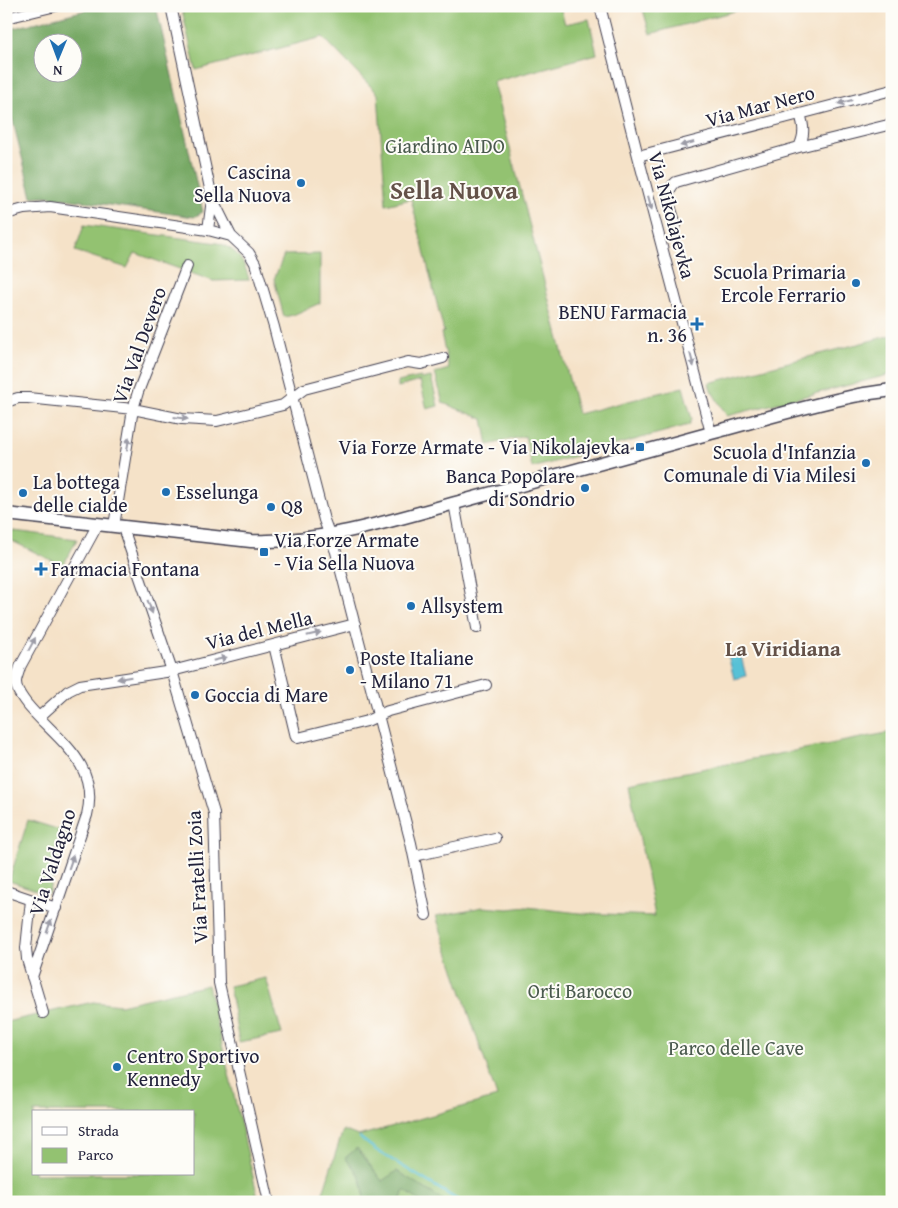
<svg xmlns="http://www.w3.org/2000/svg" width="898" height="1208" font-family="'Gentium Book Plus',serif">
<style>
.green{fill:#93c271;stroke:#5a7256;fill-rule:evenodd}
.forest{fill:#76a863;stroke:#4c654f;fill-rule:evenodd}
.water{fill:#59c1d6;stroke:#3e7288}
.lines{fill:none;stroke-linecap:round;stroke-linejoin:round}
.stream{stroke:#59c1d6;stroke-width:2.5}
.minor-casing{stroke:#423f50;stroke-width:12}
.tertiary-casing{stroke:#423f50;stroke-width:15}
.minor{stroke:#fff;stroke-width:10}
.tertiary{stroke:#fff;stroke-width:12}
.oneway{fill:#9c9ca7}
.poi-dot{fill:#1f6fb2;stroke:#fdfcf7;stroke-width:2}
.labels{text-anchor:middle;stroke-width:4;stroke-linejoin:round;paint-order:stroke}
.street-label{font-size:20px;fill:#22223b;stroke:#fdfcf7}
.park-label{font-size:20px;fill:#4a5a4e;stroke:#fdfcf7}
.poi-label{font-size:20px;fill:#22223b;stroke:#fdfcf7;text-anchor:start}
.neighbourhood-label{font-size:21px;font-weight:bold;fill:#635148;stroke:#fdfcf7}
.district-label{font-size:25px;font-weight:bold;fill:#635148;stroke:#fdfcf7}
</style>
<rect width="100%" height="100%" fill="#fdfcf7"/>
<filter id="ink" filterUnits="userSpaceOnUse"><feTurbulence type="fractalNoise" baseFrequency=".02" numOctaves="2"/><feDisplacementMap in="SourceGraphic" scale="10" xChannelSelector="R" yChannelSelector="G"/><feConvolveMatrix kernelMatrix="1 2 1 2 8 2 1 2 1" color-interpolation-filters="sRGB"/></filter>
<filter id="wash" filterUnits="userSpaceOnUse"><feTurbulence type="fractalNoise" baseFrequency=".0096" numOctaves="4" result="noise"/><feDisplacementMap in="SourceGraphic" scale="20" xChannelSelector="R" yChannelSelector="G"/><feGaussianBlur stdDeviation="1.12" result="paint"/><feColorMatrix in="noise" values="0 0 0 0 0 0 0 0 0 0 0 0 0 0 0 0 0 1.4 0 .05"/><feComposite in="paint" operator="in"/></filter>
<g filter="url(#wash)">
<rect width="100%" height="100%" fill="#f5e2c8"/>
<path class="green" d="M 181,6 L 560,6 L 565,24 L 589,19 L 597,54 L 493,82 L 578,414 L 683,387 L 692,419 L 689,425 L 532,468 L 525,436 L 488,445 L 483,419 L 443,403 L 435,373 L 449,369 L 441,333 L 444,332 L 411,199 L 386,205 L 378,94 L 323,37 L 196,70 Z
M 642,6 L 753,6 L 650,34 Z
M 84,225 L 218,243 C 236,248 245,262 249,280 L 213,281 L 135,253 L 127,268 L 75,251 Z
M 320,254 L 320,303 L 293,315 L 284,317 L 274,279 L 284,255 Z
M 892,335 L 892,374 L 727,416 L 711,390 L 709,383 Z
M 421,377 L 421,379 L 431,377 L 438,406 L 427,409 L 420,381 L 398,387 L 398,382 Z
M 6,530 L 77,539 L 63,566 L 6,538 Z
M 892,732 L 892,1202 L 320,1202 L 343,1130 L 358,1136 L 497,1097 L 436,916 L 483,907 L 508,909 L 527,907 L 579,913 L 655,916 L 629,783 Z
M 28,820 L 67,832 L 48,894 L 9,881 Z
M 266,978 L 282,1034 L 239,1042 L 229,986 Z
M 208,985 L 259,1202 L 6,1202 L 6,1022 L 93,1002 L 120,1005 ZM 34,1112 L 194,1112 L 194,1174 L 34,1174 Z"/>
<path class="forest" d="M 102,6 L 156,6 L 203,212 L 194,217 L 45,196 L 32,197 L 6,94 L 6,30 ZM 42,42 L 72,42 L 72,72 L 42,72 Z
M 357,1148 L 382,1181 L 397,1171 L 446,1202 L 421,1202 L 404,1190 L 400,1202 L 363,1202 C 366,1183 357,1171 345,1158 Z"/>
<path class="water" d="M 740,652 L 746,676 L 734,679 L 728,655 Z"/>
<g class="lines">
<path class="stream" d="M 359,1137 L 376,1150 L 461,1202"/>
</g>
</g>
<g filter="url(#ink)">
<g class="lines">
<defs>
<path id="minor" d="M 171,6 L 212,198 L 231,236
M 600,6 L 638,156 L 711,433
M 6,18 L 56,6
M 799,147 L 892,124
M 638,156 L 892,90
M 6,214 L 24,209 L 50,207 L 208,230 L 231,236 L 249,253 L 255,263 L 274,327 L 324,520 L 336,552 L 411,843 L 426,915
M 676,225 C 672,210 662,193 676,182 L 799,147 C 805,135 804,126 800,114
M 208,230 L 212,199
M 6,402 L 18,398 L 28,398 L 133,409 L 182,419 L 217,421 L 283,405 L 304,389 L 408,362 L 421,364 L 443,358
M 454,503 L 477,628
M 114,526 L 133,409 L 138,392 L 187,266
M 123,528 L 172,671 L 214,813 L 219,983 L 269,1202
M 274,645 L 296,737 L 298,738 L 367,721 L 388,711 L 486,685
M 39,717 L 68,691 L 80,685 L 172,671 L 355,624
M 414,856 L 495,838
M 6,891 L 56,908
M 31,900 L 26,948 L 27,959 L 43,1013
M 32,977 L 87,815 C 100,762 55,739 26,703 C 22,697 16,691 16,682 C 16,678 19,672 20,667 L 98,524"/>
<path id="tertiary" d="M 6,514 L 251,541 C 324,544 401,517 470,499 C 551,477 631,455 711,433 C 759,420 806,406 854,396 C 867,393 879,392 892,390"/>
</defs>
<use href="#minor" class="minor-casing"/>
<use href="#tertiary" class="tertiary-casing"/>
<use href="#minor" class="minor"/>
<use href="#tertiary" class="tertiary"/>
</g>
<defs><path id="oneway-solid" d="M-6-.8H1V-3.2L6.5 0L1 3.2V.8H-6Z" transform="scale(1.25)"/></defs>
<g class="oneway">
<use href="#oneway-solid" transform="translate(845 102) rotate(165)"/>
<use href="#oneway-solid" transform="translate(687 144) rotate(165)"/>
<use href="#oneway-solid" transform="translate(650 203) rotate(75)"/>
<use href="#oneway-solid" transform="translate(692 360) rotate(75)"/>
<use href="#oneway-solid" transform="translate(181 418) rotate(8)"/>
<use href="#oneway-solid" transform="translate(128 444) rotate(-81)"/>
<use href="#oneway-solid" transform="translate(150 607) rotate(70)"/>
<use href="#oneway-solid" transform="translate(314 634) rotate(-14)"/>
<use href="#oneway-solid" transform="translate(32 644) rotate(-62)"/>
<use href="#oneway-solid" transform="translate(220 659) rotate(-14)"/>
<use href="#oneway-solid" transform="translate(124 678) rotate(171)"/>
<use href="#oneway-solid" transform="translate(71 862) rotate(-71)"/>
<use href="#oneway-solid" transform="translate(49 926) rotate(-70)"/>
</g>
</g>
<g class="poi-dot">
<circle cx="301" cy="183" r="5"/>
<circle cx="856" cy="283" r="5"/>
<path d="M694.5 316.5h5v5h5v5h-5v5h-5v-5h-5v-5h5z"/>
<rect x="635" y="442" width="10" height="10" rx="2.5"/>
<circle cx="866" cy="463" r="5"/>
<circle cx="585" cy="488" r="5"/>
<circle cx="166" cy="492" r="5"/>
<circle cx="23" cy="493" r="5"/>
<circle cx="271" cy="507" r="5"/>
<rect x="259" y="547" width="10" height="10" rx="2.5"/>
<path d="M38.5 561.5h5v5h5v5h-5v5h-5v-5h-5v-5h5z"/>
<circle cx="411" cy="606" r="5"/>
<circle cx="350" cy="670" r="5"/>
<circle cx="195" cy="695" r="5"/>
<circle cx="117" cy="1067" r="5"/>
</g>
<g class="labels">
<g class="street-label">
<text transform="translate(760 106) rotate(-15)" y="7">Via Mar Nero</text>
<text transform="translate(672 215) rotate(75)" y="7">Via Nikolajevka</text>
<text transform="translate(139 345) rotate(-70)" y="7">Via Val Devero</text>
<text transform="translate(259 630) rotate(-14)" y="7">Via del Mella</text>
<text transform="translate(52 862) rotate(-72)" y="7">Via Valdagno</text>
<text transform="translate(197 877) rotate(-93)" y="7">Via Fratelli Zoia</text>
</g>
<g class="park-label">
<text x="445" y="153">Giardino AIDO</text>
<text x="580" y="998">Orti Barocco</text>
<text x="736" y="1055">Parco delle Cave</text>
</g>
<g class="poi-label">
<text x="291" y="179" text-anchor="end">Cascina<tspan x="291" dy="23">Sella Nuova</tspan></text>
<text x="846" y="279" text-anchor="end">Scuola Primaria<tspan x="846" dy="23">Ercole Ferrario</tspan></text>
<text x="687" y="319" text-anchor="end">BENU Farmacia<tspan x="687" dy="23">n. 36</tspan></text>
<text x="630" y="454" text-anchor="end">Via Forze Armate - Via Nikolajevka</text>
<text x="856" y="459" text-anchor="end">Scuola d'Infanzia<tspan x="856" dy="23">Comunale di Via Milesi</tspan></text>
<text x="575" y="483" text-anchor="end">Banca Popolare<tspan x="575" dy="23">di Sondrio</tspan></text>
<text x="33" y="489">La bottega<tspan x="33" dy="23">delle cialde</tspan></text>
<text x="176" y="499">Esselunga</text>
<text x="281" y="514">Q8</text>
<text x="274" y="547">Via Forze Armate<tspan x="274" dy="23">- Via Sella Nuova</tspan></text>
<text x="51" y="576">Farmacia Fontana</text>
<text x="421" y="613">Allsystem</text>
<text x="360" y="665">Poste Italiane<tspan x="360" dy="23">- Milano 71</tspan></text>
<text x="205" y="702">Goccia di Mare</text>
<text x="127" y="1063">Centro Sportivo<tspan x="127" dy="23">Kennedy</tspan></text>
</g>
<g class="neighbourhood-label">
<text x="783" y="656">La Viridiana</text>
</g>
<g class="district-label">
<text x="454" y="199">Sella Nuova</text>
</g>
</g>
<rect width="898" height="1208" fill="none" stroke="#fdfcf7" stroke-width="25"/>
<rect x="32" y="1110" width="162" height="65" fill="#fdfcf7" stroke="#a5a5ac"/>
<rect x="42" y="1127" width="25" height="8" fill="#ffffff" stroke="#a5a5ac"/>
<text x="78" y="1136" font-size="15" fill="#22223b">Strada</text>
<rect x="42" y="1148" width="25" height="15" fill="#93c271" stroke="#a5a5ac"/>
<text x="78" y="1160" font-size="15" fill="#22223b">Parco</text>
<g transform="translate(58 58) rotate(181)"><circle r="24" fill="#fdfcf7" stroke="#a5a5ac"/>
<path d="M0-4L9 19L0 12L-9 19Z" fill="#1f6fb2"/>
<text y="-8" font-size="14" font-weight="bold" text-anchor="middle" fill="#22223b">N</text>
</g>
</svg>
